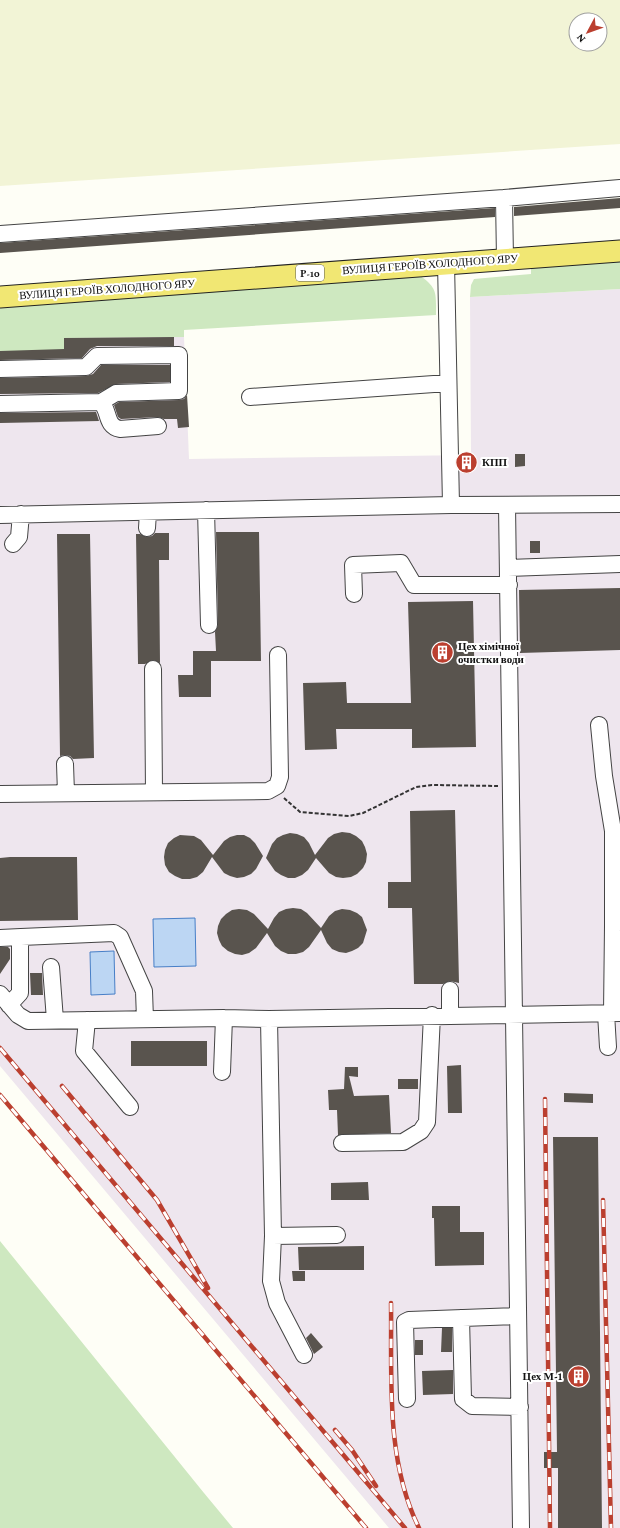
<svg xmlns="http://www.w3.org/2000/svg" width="620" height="1528" font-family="'Crimson Pro',serif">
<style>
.industrial{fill:#eee6ee}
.farmland{fill:#f2f4d6;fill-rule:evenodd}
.green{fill:#cee8c0}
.water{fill:#bcd6f3;stroke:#477fc7}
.building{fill:#59544e}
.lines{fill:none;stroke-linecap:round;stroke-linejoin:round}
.minor-casing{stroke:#444;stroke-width:18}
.major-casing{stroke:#222;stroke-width:23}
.path{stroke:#333;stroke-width:2;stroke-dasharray:4 2;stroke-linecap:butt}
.minor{stroke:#fff;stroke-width:16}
.major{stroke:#f1e773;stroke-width:21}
.rail-casing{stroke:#bb3f2f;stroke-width:4.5}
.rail{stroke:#fff;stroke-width:3;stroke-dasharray:9;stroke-linecap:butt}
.labels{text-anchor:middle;stroke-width:4;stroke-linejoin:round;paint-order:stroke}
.shield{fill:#fff;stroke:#585858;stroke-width:1}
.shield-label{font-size:10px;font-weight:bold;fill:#111}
.street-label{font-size:11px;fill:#111;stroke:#fff}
.poi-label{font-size:11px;font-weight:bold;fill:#111;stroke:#fff;text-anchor:start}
</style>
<rect width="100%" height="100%" fill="#fefef6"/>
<path class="industrial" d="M 620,289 L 620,1528 L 389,1528 L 0,1066 L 0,351 L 64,350 L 64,338 L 184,337 L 189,459 L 471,455 L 470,297 Z"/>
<path class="farmland" d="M 0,0 L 620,0 L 620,144 L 0,186 ZM 576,20 L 600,20 L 600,44 L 576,44 Z"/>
<path class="green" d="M 620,259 L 620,289 L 470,297 L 471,285 L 474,279 L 531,274 L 531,265 Z
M 419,275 C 438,288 436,293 436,315 L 184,330 L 184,337 L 64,338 L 64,351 L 0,351 L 0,308 Z
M 0,1241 L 204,1493 L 233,1528 L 0,1528 Z"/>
<path class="water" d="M 195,918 L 196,966 L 154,967 L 153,919 Z
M 114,951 L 115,994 L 91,995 L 90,952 Z"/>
<path class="building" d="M 620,198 L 620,208 L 514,216 L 514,207 Z
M 495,208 L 495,217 L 0,253 L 0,243 Z
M 174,337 L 174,346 L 97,346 L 90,349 L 82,358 L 0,360 L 0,351 L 64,349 L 64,338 Z
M 101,365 L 170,365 L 170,382 L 116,384 L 98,393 L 0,394 L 0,378 L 86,376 L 93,374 Z
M 187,395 L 189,427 L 178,428 L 177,419 L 164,419 L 158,417 L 121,419 L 118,417 L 114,405 L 119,402 L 179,400 L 184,399 Z
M 96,412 L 99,421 L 0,423 L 0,413 Z
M 515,454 L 525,454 L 525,466 L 515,467 Z
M 459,455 L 472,455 L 472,469 L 460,470 Z
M 216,532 L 259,532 L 261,661 L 211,661 L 211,697 L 179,697 L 178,675 L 193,675 L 193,651 L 216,651 L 215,632 L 218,625 Z
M 155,533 L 169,533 L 169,560 L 159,560 L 160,663 L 153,660 L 145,664 L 138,664 L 136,534 L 140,534 L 147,537 L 152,536 Z
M 57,534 L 90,534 L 94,758 L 73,759 L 70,756 L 65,755 L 60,756 Z
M 530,541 L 540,541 L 540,553 L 530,553 Z
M 620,588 L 620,650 L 520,653 L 519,590 Z
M 473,601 L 476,747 L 412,748 L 412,729 L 336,729 L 337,749 L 305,750 L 303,683 L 346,682 L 347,703 L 411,703 L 408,602 Z
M 455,810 L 459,983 L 450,981 L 443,984 L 414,984 L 412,908 L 388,908 L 388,882 L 411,882 L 410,811 Z
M 342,832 L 350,833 L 356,836 L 362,841 L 365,847 L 367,854 L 366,862 L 363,868 L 357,874 L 351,877 L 343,878 L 336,877 L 329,873 L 316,858 L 308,870 L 302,875 L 295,878 L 288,878 L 281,875 L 275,871 L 266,858 L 272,844 L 277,838 L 283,835 L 290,833 L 297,834 L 304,837 L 309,843 L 315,855 L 328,838 L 334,834 Z
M 180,835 L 194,836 L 201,840 L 213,855 L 224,841 L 230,837 L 237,835 L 244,835 L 250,838 L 255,843 L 263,856 L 256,869 L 251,874 L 244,877 L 237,878 L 230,876 L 224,873 L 212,857 L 203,872 L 197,877 L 190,879 L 182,879 L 175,876 L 169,872 L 165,865 L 164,857 L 165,850 L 168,843 L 174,838 Z
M 10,857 L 77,857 L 78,920 L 0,921 L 0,858 Z
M 293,908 L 301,909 L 307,913 L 321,928 L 329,916 L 335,911 L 342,909 L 350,910 L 357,913 L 362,917 L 367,930 L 363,943 L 358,948 L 352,951 L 346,953 L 339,952 L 332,949 L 327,943 L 321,930 L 309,947 L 303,952 L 296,954 L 288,954 L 281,951 L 275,946 L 267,933 L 256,948 L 249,953 L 242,955 L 235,954 L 228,951 L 222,946 L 219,940 L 217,933 L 218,926 L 221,919 L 226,914 L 232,910 L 239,909 L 247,910 L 254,914 L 268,929 L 274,918 L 279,912 L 286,909 Z
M 0,947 L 8,947 L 10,949 L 10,959 L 0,974 Z
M 30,973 L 42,973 L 43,995 L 31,995 Z
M 131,1041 L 207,1041 L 207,1066 L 131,1066 Z
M 461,1065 L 462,1113 L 448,1113 L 447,1066 Z
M 345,1067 L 358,1067 L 358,1077 L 349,1076 L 354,1096 L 389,1095 L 391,1133 L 338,1135 L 337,1110 L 329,1110 L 328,1090 L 344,1089 Z
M 398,1079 L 418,1079 L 418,1089 L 398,1089 Z
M 564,1093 L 593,1094 L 593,1103 L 564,1102 Z
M 553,1137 L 598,1137 L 602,1528 L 558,1528 L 558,1468 L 544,1468 L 544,1452 L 557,1452 Z
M 368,1182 L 369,1200 L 331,1200 L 331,1183 Z
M 432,1206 L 460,1206 L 460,1232 L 484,1232 L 484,1265 L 435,1266 L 434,1218 L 432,1218 Z
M 364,1246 L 364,1270 L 299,1270 L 298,1247 Z
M 292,1271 L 305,1271 L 305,1281 L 293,1281 Z
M 442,1328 L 452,1328 L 452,1352 L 441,1352 Z
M 311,1333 L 323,1347 L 314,1354 L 306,1338 Z
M 415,1340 L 423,1340 L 423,1355 L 415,1355 Z
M 453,1370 L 453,1394 L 423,1395 L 422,1371 Z"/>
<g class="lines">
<defs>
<path id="minor" d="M 504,198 L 620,188
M 0,234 L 504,198 L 505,259
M 446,263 L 451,505
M 0,369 L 86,367 L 97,356 L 179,355 L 179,391 L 116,393 L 101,402 L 0,404
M 250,397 L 448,383
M 101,402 C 110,411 105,426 120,429 L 158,426
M 507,505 L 521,1528
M 206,510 L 209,625
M 0,515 L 451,505 L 620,504
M 147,528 L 148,512
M 13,544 L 19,537 L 21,514
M 508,568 L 620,564
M 354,594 L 353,565 L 401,563 L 414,585 L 509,585
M 153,669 L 154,792
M 599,725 L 604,776 L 613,831 L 613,926
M 65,764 L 66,793
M 0,794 L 268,791 L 277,786 L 280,777 L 278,655
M 0,938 L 21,937
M 51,967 L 55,1020
M 0,994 L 18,1015 L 28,1021 L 224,1018 L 269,1019 L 620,1013
M 9,1005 L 20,993 L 20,944 L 21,937 L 114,933 L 120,937 L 144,991 L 145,1019
M 606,1013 L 608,1047
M 612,1013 L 613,926 L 620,918
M 450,1015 L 450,990
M 269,1019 L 273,1236 L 271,1281 L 277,1303 L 304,1355
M 87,1020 L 84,1051 L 130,1107
M 222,1072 L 224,1018
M 342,1143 L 403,1142 L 421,1131 L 427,1122 L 432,1015
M 273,1236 L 337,1235
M 461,1318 L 463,1399 L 472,1406 L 520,1407
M 407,1399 L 405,1322 L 409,1320 L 518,1316"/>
<path id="major" d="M 0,297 L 620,251"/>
</defs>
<use href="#minor" class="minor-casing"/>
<use href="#major" class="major-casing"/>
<path class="path" d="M 284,798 L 300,812 L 349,816 L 363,813 L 416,787 L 432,785 L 498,786"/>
<use href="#minor" class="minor"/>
<use href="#major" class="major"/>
<defs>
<path id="rail" d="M 0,1048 L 405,1528
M 62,1086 L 157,1200 L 208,1288
M 0,1095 L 366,1528
M 545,1099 L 550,1528
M 603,1200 L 611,1528
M 391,1303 C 392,1378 385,1459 419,1528
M 335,1430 L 352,1450 L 376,1486"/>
</defs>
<use href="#rail" class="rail-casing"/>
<use href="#rail" class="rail"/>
</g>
<defs>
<symbol id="building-disc" viewBox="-11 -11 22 22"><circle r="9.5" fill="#bb3f2f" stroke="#fff"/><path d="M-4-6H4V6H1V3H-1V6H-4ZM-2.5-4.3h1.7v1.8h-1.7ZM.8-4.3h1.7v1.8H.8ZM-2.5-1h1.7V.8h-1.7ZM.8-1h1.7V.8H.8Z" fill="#fff"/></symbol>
</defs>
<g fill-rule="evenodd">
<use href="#building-disc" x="454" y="450" width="25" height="25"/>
<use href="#building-disc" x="430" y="640" width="25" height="25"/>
<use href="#building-disc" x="566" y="1364" width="25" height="25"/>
</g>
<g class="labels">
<rect class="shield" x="296" y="265" width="28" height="16" rx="3"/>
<g class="shield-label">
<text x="310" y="277">Р-10</text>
</g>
<g class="street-label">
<text transform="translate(430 264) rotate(-4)" y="4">ВУЛИЦЯ ГЕРОЇВ ХОЛОДНОГО ЯРУ</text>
<text transform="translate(107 289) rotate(-4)" y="4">ВУЛИЦЯ ГЕРОЇВ ХОЛОДНОГО ЯРУ</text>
</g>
<g class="poi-label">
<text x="482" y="466">КПП</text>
<text x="458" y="650">Цех хімічної<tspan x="458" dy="13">очистки води</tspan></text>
<text x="562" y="1380" text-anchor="end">Цех М-1</text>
</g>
</g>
<g transform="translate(588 32) rotate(229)"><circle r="19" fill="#ffffff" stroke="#a0a0a0"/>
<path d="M0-3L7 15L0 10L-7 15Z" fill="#bb3f2f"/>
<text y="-6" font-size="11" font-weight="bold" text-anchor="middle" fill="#111111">N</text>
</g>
</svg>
